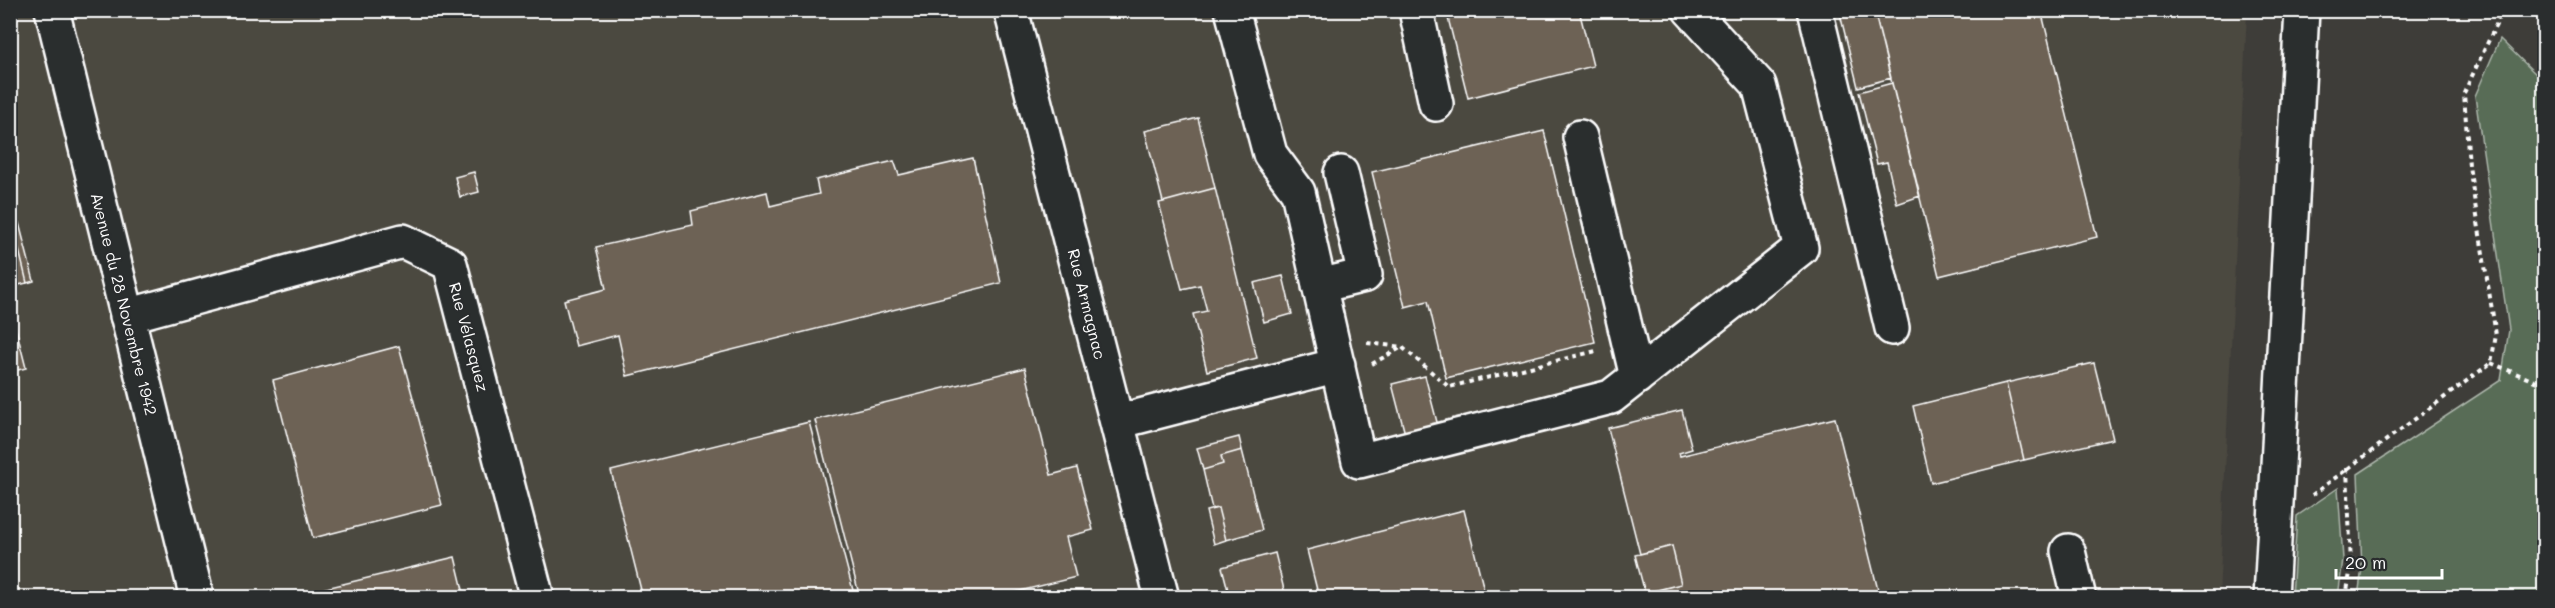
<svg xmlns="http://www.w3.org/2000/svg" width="2555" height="608" font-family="Mali,sans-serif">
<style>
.built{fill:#4c4841}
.green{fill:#596c57;stroke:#acb6ab;stroke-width:1.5}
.building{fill:#6d6254;stroke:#fff;stroke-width:1.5}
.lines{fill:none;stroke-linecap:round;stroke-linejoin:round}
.minor-casing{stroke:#fff;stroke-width:38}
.path{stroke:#fff;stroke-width:4;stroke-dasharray:4.5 4.5;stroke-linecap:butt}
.minor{stroke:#2a2d2e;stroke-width:33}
.labels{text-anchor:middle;stroke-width:4.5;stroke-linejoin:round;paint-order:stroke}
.street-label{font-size:16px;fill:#fff;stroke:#2a2d2e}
</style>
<rect width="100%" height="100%" fill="#3e3d39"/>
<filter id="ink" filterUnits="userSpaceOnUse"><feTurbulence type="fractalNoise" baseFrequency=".0167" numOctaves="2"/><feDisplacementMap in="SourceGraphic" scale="12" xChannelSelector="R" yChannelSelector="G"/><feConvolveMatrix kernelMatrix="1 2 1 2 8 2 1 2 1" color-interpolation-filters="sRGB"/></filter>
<g filter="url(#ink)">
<path class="built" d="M 10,11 L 2247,11 L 2219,597 L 11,597 Z"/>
<path class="green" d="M 2500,39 L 2544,82 L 2544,597 L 2358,597 L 2362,568 L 2358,474 L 2501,380 L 2509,330 L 2475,96 Z
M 2338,488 L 2343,559 L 2338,597 L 2292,597 L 2297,516 Z"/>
<path class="building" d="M 1446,10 L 1579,10 L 1593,66 L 1468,98 Z
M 1839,10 L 1874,10 L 1891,78 L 1858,87 Z
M 1874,10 L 2041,10 L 2097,237 L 1939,276 Z
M 1892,83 L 1920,196 L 1897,204 L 1887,162 L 1877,164 L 1859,92 Z
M 1198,118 L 1215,188 L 1163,202 L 1145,131 Z
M 1544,131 L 1595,342 L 1446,378 L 1428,301 L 1405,307 L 1372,172 Z
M 973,158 L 1001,283 L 627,376 L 618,335 L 576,346 L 564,300 L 606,289 L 596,247 L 693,225 L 691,211 L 767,192 L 770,206 L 819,194 L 816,180 L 894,161 L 899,175 Z
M 474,172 L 479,192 L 460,197 L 455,177 Z
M 1215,188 L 1257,358 L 1207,371 L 1193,314 L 1207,311 L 1200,285 L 1182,289 L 1159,203 Z
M 19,223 L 34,281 L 27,283 L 13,225 Z
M 10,225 L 13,225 L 27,283 L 10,287 Z
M 1283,276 L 1292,314 L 1264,322 L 1254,283 Z
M 10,305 L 26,368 L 10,372 Z
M 399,346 L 442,505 L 313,538 L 273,380 Z
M 2094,363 L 2113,439 L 2024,460 L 2006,383 Z
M 1025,368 L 1051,475 L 1077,468 L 1093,530 L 1066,537 L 1076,577 L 992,598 L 860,598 L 815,420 Z
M 1425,376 L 1438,426 L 1405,434 L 1392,384 Z
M 2006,383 L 2024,460 L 1931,483 L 1913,406 Z
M 1682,410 L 1692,449 L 1679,453 L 1680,456 L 1835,418 L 1880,598 L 1664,598 L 1662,589 L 1681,584 L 1672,546 L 1640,554 L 1608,428 Z
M 809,422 L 855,598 L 643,598 L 611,471 Z
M 1239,437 L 1242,450 L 1221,456 L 1223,464 L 1203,470 L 1197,448 Z
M 1242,450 L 1262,530 L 1226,540 L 1218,508 L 1212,509 L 1203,470 L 1223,464 L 1221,456 Z
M 1218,508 L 1226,540 L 1214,544 L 1206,511 Z
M 1464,510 L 1486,598 L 1319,598 L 1307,550 Z
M 1672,546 L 1681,584 L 1645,593 L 1635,555 Z
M 1275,553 L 1286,598 L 1230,598 L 1222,567 Z
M 455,557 L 465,598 L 324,598 L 322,589 Z"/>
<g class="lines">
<defs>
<path id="minor" d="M 52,10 L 197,598
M 1011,10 L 1162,598
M 1232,10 L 1270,154 L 1298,192 L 1359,461 L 1611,397 L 1801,248 L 1759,85 L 1690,10
M 1416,10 L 1436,104
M 1815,10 L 1892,328
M 1580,137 L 1637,377
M 1319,286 L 1365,275 L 1341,173
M 127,316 L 403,241 L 450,264 L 537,598
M 1117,422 L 1338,365
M 2068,551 L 2079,598
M 2271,598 L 2302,10"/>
</defs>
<use href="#minor" class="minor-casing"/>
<path class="path" d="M 1367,343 L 1402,347 L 1449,387 L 1596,351
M 2491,363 L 2544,385
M 1372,364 L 1402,347
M 2312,495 L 2491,363 L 2496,335 L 2469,166 L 2464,93 L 2503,10
M 2346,598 L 2351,566 L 2347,468"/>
<use href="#minor" class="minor"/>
</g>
</g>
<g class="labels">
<g class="street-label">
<text transform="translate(124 304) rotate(76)" y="6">Avenue du 28 Novembre 1942</text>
<text transform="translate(1087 304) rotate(76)" y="6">Rue Armagnac</text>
<text transform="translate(469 337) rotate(75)" y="6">Rue Vélasquez</text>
</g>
</g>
<rect width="2555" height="608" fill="none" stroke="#2a2d2e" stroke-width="36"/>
<rect x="18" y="18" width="2519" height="572" fill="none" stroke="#fff" stroke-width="2" filter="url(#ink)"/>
<path d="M2336 569v9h106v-9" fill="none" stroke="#ffffff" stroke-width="3"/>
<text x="2345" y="569" font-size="18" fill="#ffffff" stroke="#2a2d2e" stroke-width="4.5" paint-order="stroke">20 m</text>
</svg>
